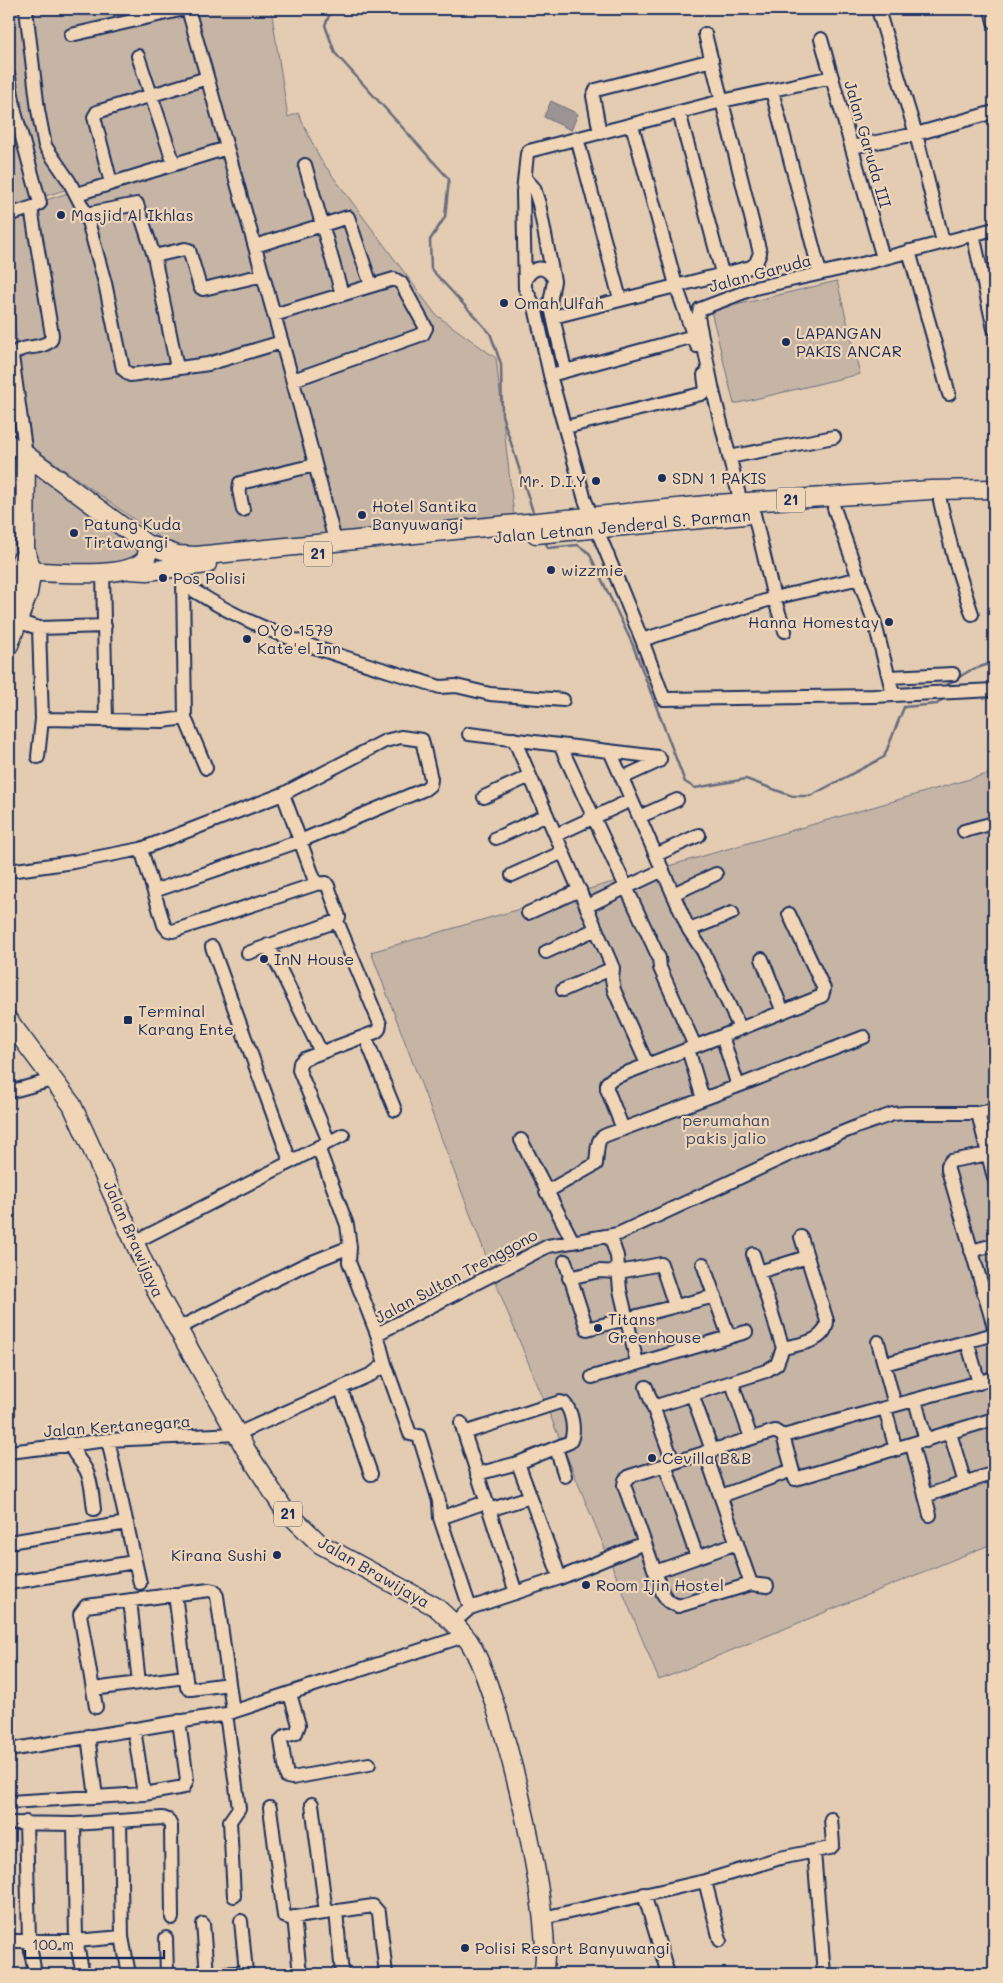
<svg xmlns="http://www.w3.org/2000/svg" width="1003" height="1983" font-family="Mali,sans-serif">
<style>
.green{fill:#c6b5a5;stroke:#707282}
.water{fill:#9c9493;stroke:#686c7e}
.lines{fill:none;stroke-linecap:round;stroke-linejoin:round}
.stream{stroke:#686c7e;stroke-width:2.5}
.minor-casing{stroke:#1b2f5e;stroke-width:16}
.major-casing{stroke:#1b2f5e;stroke-width:19}
.highway-casing{stroke:#1b2f5e;stroke-width:21}
.minor{stroke:#f0d6b7;stroke-width:12}
.major{stroke:#f0d6b7;stroke-width:15}
.highway{stroke:#f0d6b7;stroke-width:18}
.poi-dot{fill:#1b2f5e;stroke:#f0d6b7;stroke-width:2}
.labels{text-anchor:middle;stroke-width:4.5;stroke-linejoin:round;paint-order:stroke}
.shield{fill:#f0d6b7;stroke:#5b6179;stroke-width:1}
.shield-label{font-size:15px;font-weight:bold;fill:#1b2f5e}
.street-label{font-size:16px;fill:#1b2f5e;stroke:#f0d6b7}
.poi-label{font-size:16px;fill:#1b2f5e;stroke:#f0d6b7;text-anchor:start}
.park-label{font-size:16px;fill:#354369;stroke:#f0d6b7}
</style>
<rect width="100%" height="100%" fill="#e3ccb2"/>
<filter id="ink" filterUnits="userSpaceOnUse"><feTurbulence type="fractalNoise" baseFrequency=".02" numOctaves="2"/><feDisplacementMap in="SourceGraphic" scale="10" xChannelSelector="R" yChannelSelector="G"/><feConvolveMatrix kernelMatrix="1 2 1 2 8 2 1 2 1" color-interpolation-filters="sRGB"/></filter>
<g filter="url(#ink)">
<path class="green" d="M 9,9 L 271,9 L 288,117 L 298,113 L 320,159 L 436,315 L 496,358 L 514,516 L 194,562 L 24,441 L 9,243 L 9,212 L 139,170 L 117,174 L 9,207 Z
M 837,281 L 860,374 L 734,404 L 711,311 Z
M 9,443 L 26,455 L 11,597 L 9,604 Z
M 36,457 L 192,566 L 51,583 L 20,577 Z
M 994,772 L 994,1543 L 659,1680 L 505,1306 L 371,952 Z"/>
<path class="water" d="M 551,101 L 578,114 L 571,130 L 544,117 Z"/>
<g class="lines">
<path class="stream" d="M 332,9 L 325,25 L 335,53 L 449,179 L 445,217 L 430,240 L 431,269 L 490,333 L 501,364 L 502,415 L 534,515
M 544,539 L 548,548 L 578,545 L 589,553 L 632,643 L 685,782 L 695,788 L 746,779 L 792,796 L 810,796 L 884,757 L 904,707 L 937,704 L 946,696
M 948,688 L 948,684 L 969,671 L 994,662"/>
<defs>
<path id="minor" d="M 26,9 L 38,110 L 45,146 L 69,181 L 86,214 L 105,283 L 123,369 L 130,375 L 208,364 L 282,342
M 188,9 L 302,414 L 335,541
M 991,9 L 994,22
M 879,13 L 916,134 L 943,242
M 71,35 L 184,9
M 821,39 L 883,258
M 138,56 L 174,164
M 9,77 L 15,112 L 40,203 L 36,206 L 9,215
M 832,77 L 722,101 L 529,151 L 527,154 L 523,192 L 525,288 L 535,307 L 550,375 L 585,500 L 642,640 L 664,699 L 874,696 L 994,690
M 772,91 L 820,273
M 679,112 L 722,273
M 632,125 L 676,285 L 697,346
M 600,133 L 593,96 L 596,90 L 712,60
M 577,138 L 620,299
M 852,147 L 916,134 L 994,112
M 305,165 L 342,294
M 525,178 L 534,188 L 539,204 L 554,281 L 550,303 L 565,370
M 111,183 L 94,117 L 97,112 L 207,78
M 77,194 L 227,148
M 86,214 L 137,204 L 154,256 L 177,368
M 973,234 L 994,329
M 255,246 L 348,217 L 371,285
M 909,251 L 949,394
M 154,256 L 185,249 L 189,250 L 200,287 L 203,289 L 263,275
M 526,278 C 534,266 544,265 553,277
M 274,315 L 394,279 L 401,283 L 426,328 L 423,334 L 293,380
M 553,317 L 751,267 L 756,263 L 760,253 L 705,34
M 558,373 L 694,336
M 566,427 L 701,394 L 706,390 L 704,375
M 26,455 L 12,356 C 21,343 41,351 51,340 L 52,335 L 31,208
M 729,457 L 834,437
M 940,501 L 954,558 L 972,614
M 741,503 L 713,391 L 698,317 L 700,309 L 755,288 L 858,265 L 994,229
M 834,508 L 875,624 L 893,694
M 243,510 L 239,490 L 240,483 L 315,465
M 754,514 L 774,598 L 785,631
M 103,572 L 106,720
M 183,578 L 185,718 L 206,768
M 183,584 C 200,594 216,605 233,613 C 297,646 372,665 440,687 L 456,686 L 490,694 L 563,700
M 9,619 L 39,628 L 42,719 L 38,757
M 39,628 L 105,626
M 642,640 L 774,598 L 860,578
M 889,677 L 953,674
M 42,719 L 163,721 L 185,718
M 469,734 L 658,757 L 660,759 L 659,761 L 622,778
M 514,739 L 613,968 L 612,979 L 614,990 L 647,1064
M 560,745 L 659,958 L 660,968 L 695,1046
M 610,751 L 689,930 L 703,951 L 740,1028
M 484,797 L 530,776
M 639,817 L 677,800
M 964,831 L 994,823
M 556,835 L 631,800
M 496,838 L 547,815
M 141,849 L 164,925 L 168,930 L 173,931 L 316,884 L 283,794
M 656,855 L 699,835
M 9,871 L 73,862 L 141,849 L 283,794 L 385,741 L 401,737 L 422,740 L 431,779 L 430,785 L 425,789 L 300,841 L 154,891
M 512,875 L 563,852
M 316,884 L 326,883 L 328,886 L 339,917 L 337,921 L 380,1024 L 379,1029 L 376,1032 L 304,1059 L 300,1063 L 299,1070 L 329,1142
M 673,894 L 716,874
M 587,906 L 663,870
M 528,913 L 580,890
M 689,930 L 732,913
M 268,945 L 321,1052
M 212,947 L 290,1161
M 546,952 L 596,929
M 248,953 L 337,921
M 762,959 L 783,1012
M 563,990 L 613,968
M 365,1036 L 395,1110
M 688,1049 L 703,1099
M 738,1086 L 864,1037
M 9,1092 L 45,1082
M 978,1113 L 994,1178
M 623,1129 L 607,1089 L 607,1083 L 613,1078 L 722,1036
M 521,1140 L 573,1242
M 318,1147 L 347,1225 L 350,1247 L 349,1262 L 377,1334
M 994,1153 L 951,1161 L 948,1165 L 948,1170 L 994,1327
M 546,1192 L 596,1164 C 599,1133 596,1139 623,1129 L 738,1086 L 722,1036 L 822,996 L 824,989 L 789,914
M 610,1236 L 617,1256 L 620,1290 L 637,1363
M 133,1243 L 343,1135
M 971,1251 L 994,1245
M 565,1261 L 587,1329 L 715,1296
M 703,1264 L 729,1337
M 759,1272 L 807,1257
M 569,1278 L 599,1271 L 619,1272 L 661,1264 L 675,1306
M 177,1329 L 302,1266 L 350,1247
M 967,1341 L 979,1383
M 878,1342 L 895,1405
M 783,1348 C 800,1344 826,1342 827,1321 L 801,1237
M 385,1364 L 410,1434 L 419,1436 L 439,1501 L 440,1518 L 470,1608
M 884,1364 L 987,1336
M 592,1377 L 746,1332
M 732,1383 L 751,1438
M 646,1387 L 673,1462
M 341,1389 L 371,1474
M 692,1394 L 712,1450
M 915,1400 L 926,1441
M 653,1407 L 766,1371 L 777,1364 L 783,1348 L 753,1254
M 885,1408 L 896,1450
M 461,1423 L 516,1593
M 464,1433 L 560,1402 L 564,1403 C 572,1410 576,1432 570,1442 L 518,1463 L 477,1474
M 950,1433 L 965,1483
M 783,1436 L 795,1479 L 994,1419
M 108,1440 L 140,1583
M 70,1443 C 74,1457 80,1458 86,1470 C 92,1481 92,1496 94,1509
M 912,1445 L 930,1515
M 556,1448 L 565,1476
M 9,1452 L 108,1440 L 237,1434 L 372,1374 L 385,1364 L 377,1334 L 548,1246 L 618,1234 L 801,1149 L 856,1127 L 893,1114 L 905,1113 L 978,1113 L 994,1110
M 705,1452 L 751,1584 L 678,1606 L 668,1601 L 663,1594 L 624,1485 L 625,1480 L 630,1476 L 775,1431 L 783,1436 L 994,1378
M 518,1463 L 560,1578
M 665,1465 L 697,1557
M 721,1496 L 792,1470
M 925,1496 L 994,1473
M 489,1510 L 530,1497
M 440,1518 L 486,1502
M 9,1542 L 127,1523
M 655,1572 L 737,1543
M 9,1583 L 134,1562
M 751,1584 L 767,1586
M 175,1594 L 187,1687 L 191,1689 L 229,1684
M 130,1600 L 139,1683
M 453,1623 L 470,1608 L 560,1578 L 644,1543
M 93,1689 L 185,1677
M 290,1694 L 299,1725 L 296,1733 L 285,1736 L 281,1740 L 287,1777 L 292,1778 L 369,1764
M 96,1707 L 80,1614 L 86,1606 L 209,1590 L 214,1591 L 217,1596 L 233,1712
M 226,1714 L 239,1808 L 230,1821 L 234,1896
M 134,1729 L 144,1794
M 88,1736 L 96,1797
M 9,1750 L 226,1714 L 458,1638
M 9,1802 L 144,1794 L 184,1787 L 187,1780 L 179,1721
M 312,1804 L 326,1913
M 270,1808 L 284,1916 L 289,1918 L 373,1906 L 379,1913 L 386,1974
M 120,1821 L 122,1937 L 129,1974
M 26,1822 L 29,1940 L 35,1974
M 9,1823 L 74,1824 L 163,1818 L 168,1820 L 171,1826 L 172,1918
M 74,1824 L 76,1941 L 83,1974
M 814,1852 L 824,1974
M 705,1881 L 720,1940
M 644,1894 L 668,1974
M 336,1911 L 342,1974
M 294,1917 L 300,1974
M 543,1918 L 705,1881 L 780,1858 L 830,1848 L 833,1845 L 831,1819
M 241,1921 L 246,1972
M 203,1924 L 207,1974
M 166,1938 L 167,1974
M 9,1941 L 76,1941 L 122,1937
M 222,1974 L 246,1972 L 246,1974"/>
<path id="major" d="M 9,442 L 26,455"/>
<path id="highway" d="M 26,455 L 146,544 L 177,555 L 196,556 L 717,504 L 930,490 L 994,489
M 536,534 L 745,515
M 130,570 L 147,571 L 207,564
M 17,571 C 39,570 162,587 146,544
M 9,608 L 21,560
M 9,645 L 28,593 L 32,570 L 25,549 L 26,455
M 9,1021 L 72,1105 L 157,1292 L 246,1450 L 283,1508 L 320,1544 L 436,1607 C 448,1618 461,1629 470,1643 C 500,1692 556,1921 543,1974"/>
</defs>
<use href="#minor" class="minor-casing"/>
<use href="#major" class="major-casing"/>
<use href="#highway" class="highway-casing"/>
<use href="#minor" class="minor"/>
<use href="#major" class="major"/>
<use href="#highway" class="highway"/>
</g>
</g>
<g class="poi-dot">
<circle cx="61" cy="215" r="5"/>
<circle cx="504" cy="303" r="5"/>
<circle cx="786" cy="342" r="5"/>
<circle cx="662" cy="478" r="5"/>
<circle cx="596" cy="481" r="5"/>
<circle cx="362" cy="515" r="5"/>
<circle cx="74" cy="533" r="5"/>
<circle cx="551" cy="570" r="5"/>
<circle cx="163" cy="578" r="5"/>
<circle cx="889" cy="622" r="5"/>
<circle cx="247" cy="639" r="5"/>
<circle cx="264" cy="959" r="5"/>
<rect x="123" y="1015" width="10" height="10" rx="2.5"/>
<circle cx="598" cy="1328" r="5"/>
<circle cx="652" cy="1458" r="5"/>
<circle cx="277" cy="1555" r="5"/>
<circle cx="586" cy="1585" r="5"/>
<circle cx="465" cy="1948" r="5"/>
</g>
<g class="labels">
<g class="shield">
<rect x="777" y="487.5" width="28" height="25" rx="4"/>
<rect x="304" y="541.5" width="28" height="25" rx="4"/>
<rect x="274" y="1501.5" width="28" height="25" rx="4"/>
</g>
<g class="shield-label">
<text x="791" y="505">21</text>
<text x="318" y="559">21</text>
<text x="288" y="1519">21</text>
</g>
<g class="street-label">
<text transform="translate(868 144) rotate(74)" y="6">Jalan Garuda III</text>
<text transform="translate(760 273) rotate(-15)" y="6">Jalan Garuda</text>
<text transform="translate(622 526) rotate(-5)" y="6">Jalan Letnan Jenderal S. Parman</text>
<text transform="translate(134 1239) rotate(66)" y="6">Jalan Brawijaya</text>
<text transform="translate(456 1276) rotate(-28)" y="6">Jalan Sultan Trenggono</text>
<text transform="translate(117 1426) rotate(-4)" y="6">Jalan Kertanegara</text>
<text transform="translate(374 1572) rotate(30)" y="6">Jalan Brawijaya</text>
</g>
<g class="poi-label">
<text x="71" y="221">Masjid Al Ikhlas</text>
<text x="514" y="309">Omah Ulfah</text>
<text x="796" y="339">LAPANGAN<tspan x="796" dy="18">PAKIS ANCAR</tspan></text>
<text x="672" y="484">SDN 1 PAKIS</text>
<text x="586" y="487" text-anchor="end">Mr. D.I.Y</text>
<text x="372" y="512">Hotel Santika<tspan x="372" dy="18">Banyuwangi</tspan></text>
<text x="84" y="530">Patung Kuda<tspan x="84" dy="18">Tirtawangi</tspan></text>
<text x="561" y="576">wizzmie</text>
<text x="173" y="584">Pos Polisi</text>
<text x="879" y="628" text-anchor="end">Hanna Homestay</text>
<text x="257" y="636">OYO 1579<tspan x="257" dy="18">Kate'el Inn</tspan></text>
<text x="274" y="965">InN House</text>
<text x="138" y="1017">Terminal<tspan x="138" dy="18">Karang Ente</tspan></text>
<text x="608" y="1325">Titans<tspan x="608" dy="18">Greenhouse</tspan></text>
<text x="662" y="1464">Cevilla B&amp;B</text>
<text x="267" y="1561" text-anchor="end">Kirana Sushi</text>
<text x="596" y="1591">Room Ijin Hostel</text>
<text x="475" y="1954">Polisi Resort Banyuwangi</text>
</g>
<g class="park-label">
<text x="726" y="1126">perumahan<tspan x="726" dy="18">pakis jalio</tspan></text>
</g>
</g>
<rect width="1003" height="1983" fill="none" stroke="#f0d6b7" stroke-width="30"/>
<rect x="15" y="15" width="973" height="1953" fill="none" stroke="#1b2f5e" stroke-width="2" filter="url(#ink)"/>
<path d="M25 1950v8h139v-8" fill="none" stroke="#1b2f5e" stroke-width="2.5"/>
<text x="32" y="1950" font-size="15" fill="#1b2f5e" stroke="#f0d6b7" stroke-width="4" paint-order="stroke">100 m</text>
</svg>
